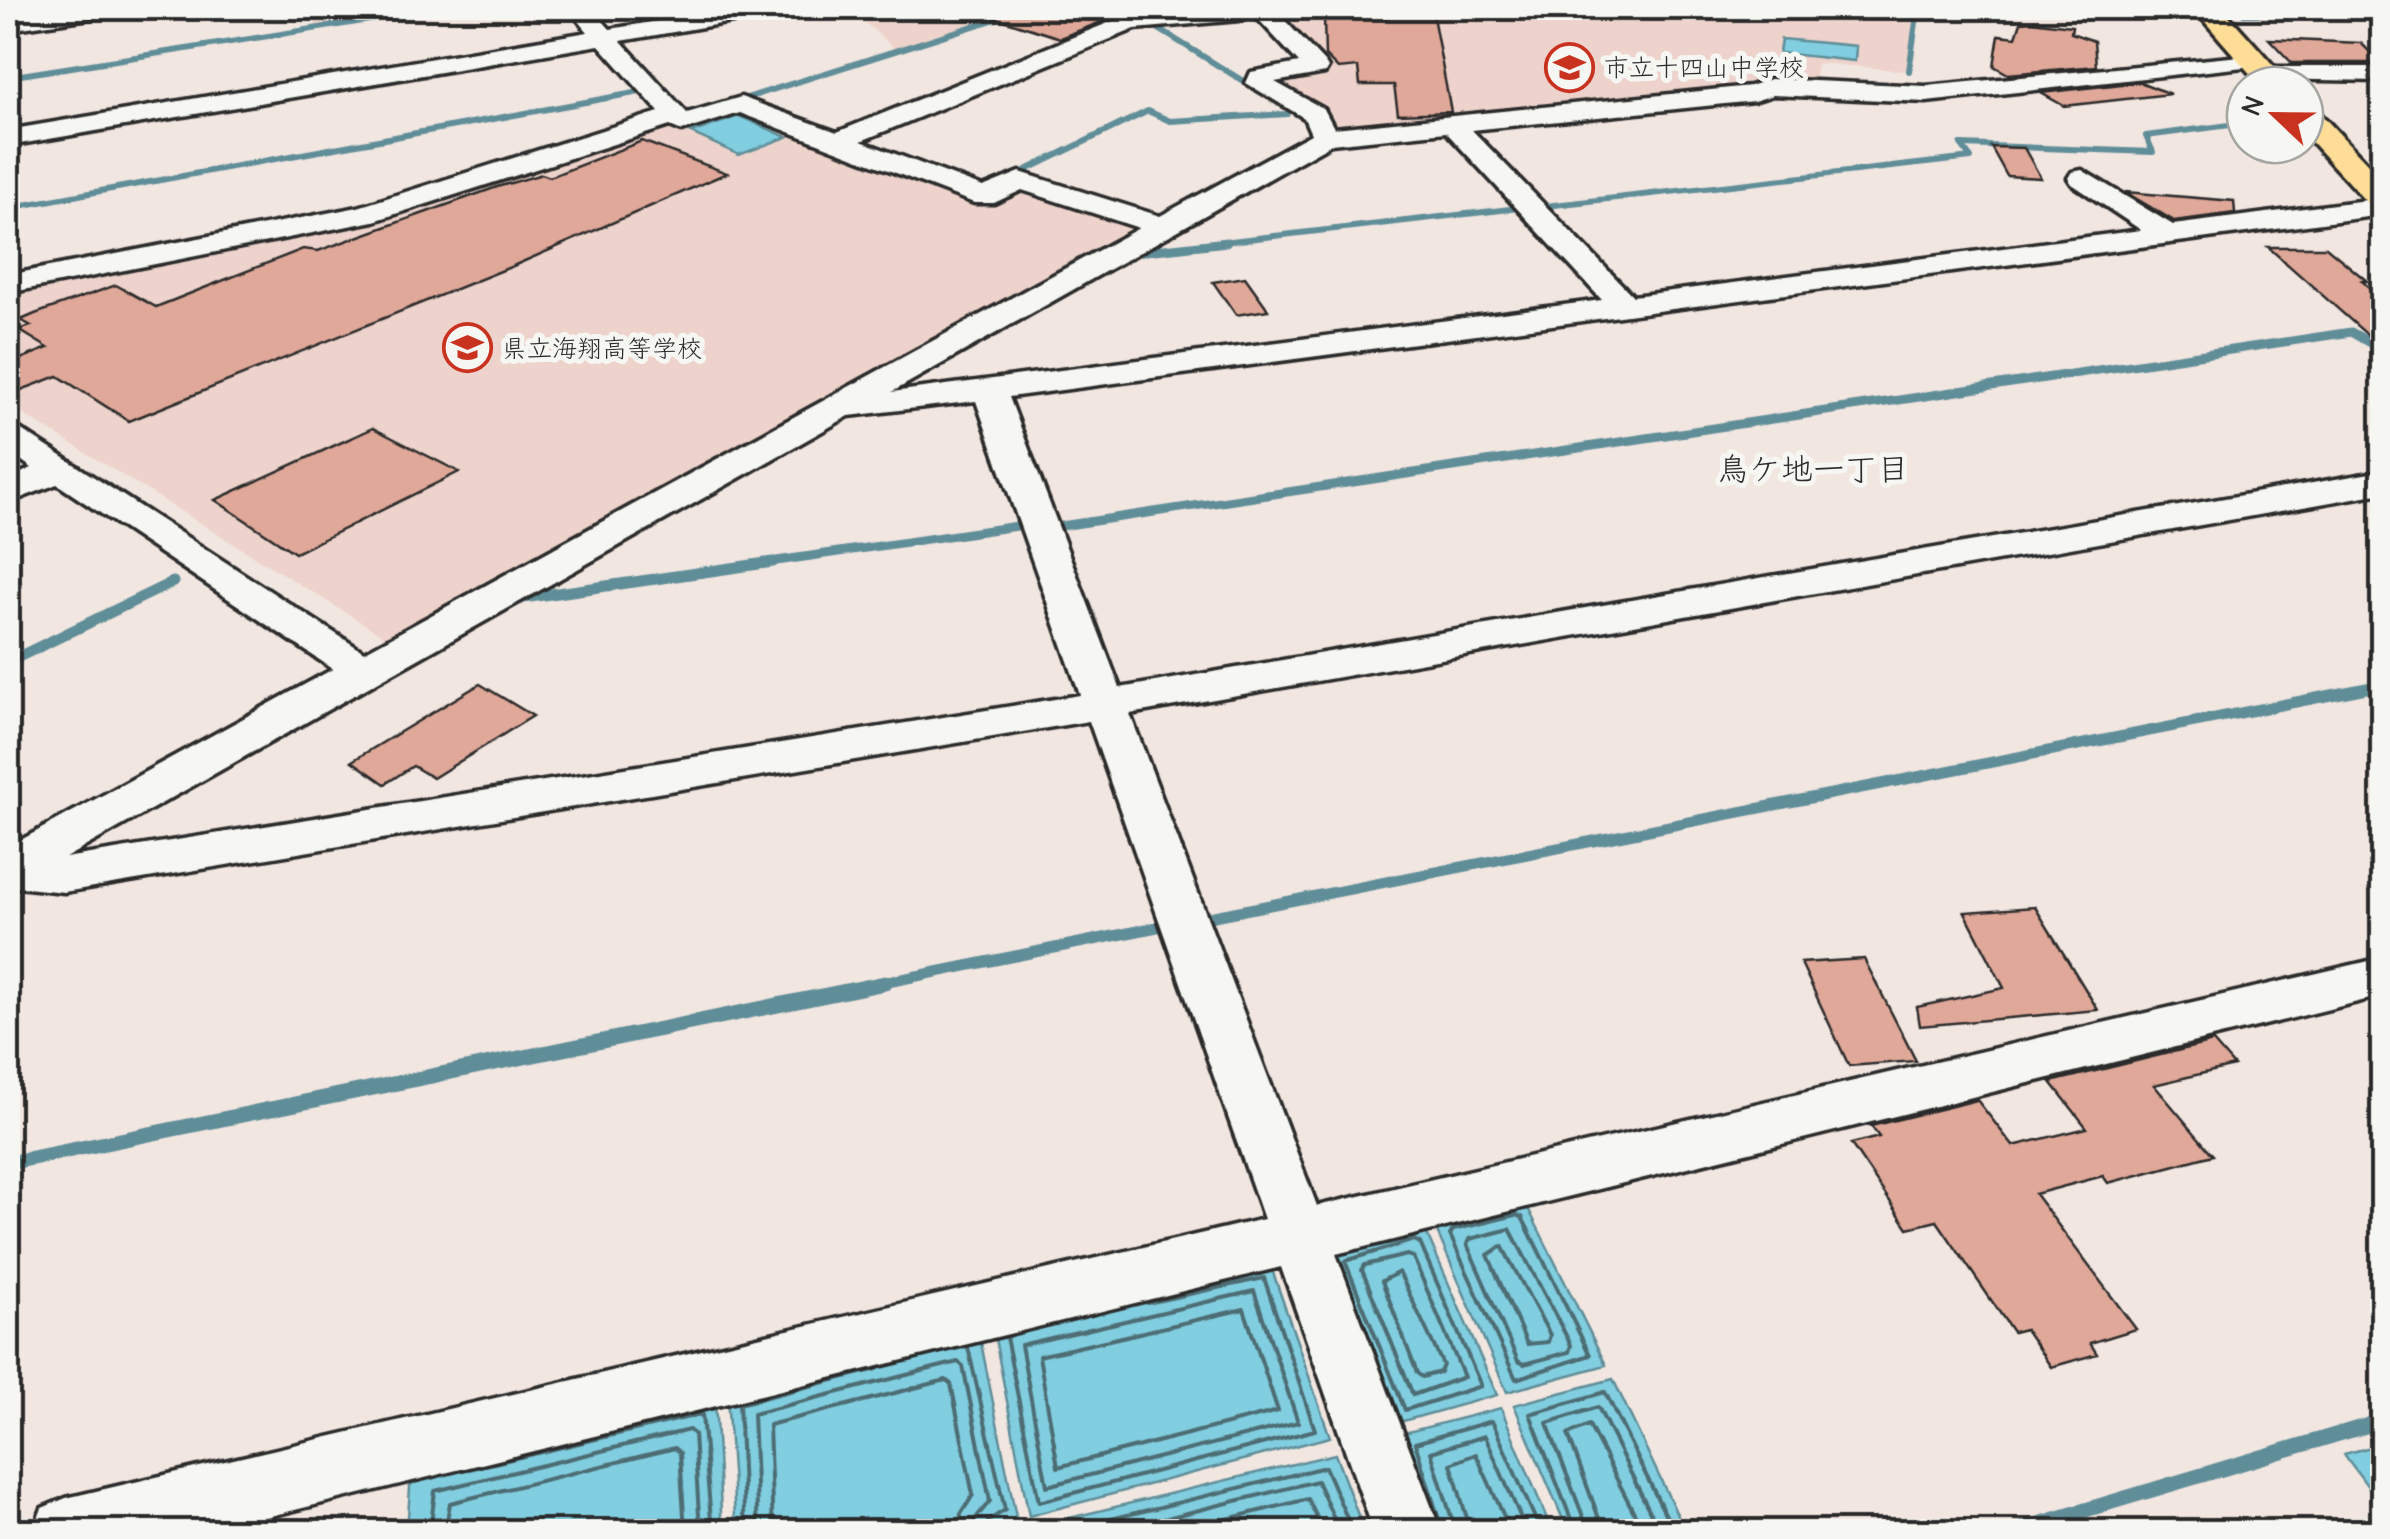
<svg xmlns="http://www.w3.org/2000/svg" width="2390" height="1539" font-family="'Comic Neue','Klee One',sans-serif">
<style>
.built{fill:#edd3cb}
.water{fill:#81cee0;stroke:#5f8d98;stroke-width:2.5}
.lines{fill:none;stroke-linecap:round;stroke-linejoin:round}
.shore{stroke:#4d6c73;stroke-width:4}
.stream-far3{stroke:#5f8d98;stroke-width:6}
.stream-far2{stroke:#5f8d98;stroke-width:9}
.stream-far1{stroke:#5f8d98;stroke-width:11}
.stream{stroke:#5f8d98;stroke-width:15}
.building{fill:#e0a899;stroke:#2b2b2b;stroke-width:2.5}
.minor-casing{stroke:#2b2b2b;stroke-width:7}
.major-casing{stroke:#2b2b2b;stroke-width:7}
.minor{fill:#f6f6f2;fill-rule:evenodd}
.major{fill:#fede96;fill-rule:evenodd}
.labels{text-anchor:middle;stroke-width:10;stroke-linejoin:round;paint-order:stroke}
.far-poi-label{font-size:25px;fill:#2b2b2b;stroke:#f6f6f2;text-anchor:start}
.neighbourhood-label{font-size:32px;fill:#2b2b2b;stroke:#f6f6f2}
</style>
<rect width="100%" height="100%" fill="#f2e6e0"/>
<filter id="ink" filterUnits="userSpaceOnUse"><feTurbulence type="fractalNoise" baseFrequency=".01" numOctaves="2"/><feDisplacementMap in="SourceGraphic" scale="20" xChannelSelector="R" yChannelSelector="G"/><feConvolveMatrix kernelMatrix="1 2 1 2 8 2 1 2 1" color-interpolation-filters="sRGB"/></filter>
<g filter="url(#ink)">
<path class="built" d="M 308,8 L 440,8 L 317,27 Z
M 849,8 L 1108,8 L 1113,26 L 1061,47 L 1021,12 L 898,52 Z
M 1267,8 L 1918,8 L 1908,71 L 1817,63 L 1814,83 L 1338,132 L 1266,81 L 1325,72 Z
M 734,109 L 982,202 L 1016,186 L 1149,226 L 392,641 L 8,405 L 8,292 L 358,223 L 670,124 L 675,129 Z"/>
<path class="water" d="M 1781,39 L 1856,46 L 1855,61 L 1779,53 Z
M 739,116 L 787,137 L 739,155 L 691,133 Z
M 1525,1202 L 1606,1365 L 1507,1392 L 1434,1225 Z
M 1424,1227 L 1497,1395 L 1396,1423 L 1330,1251 Z
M 1270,1264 L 1330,1437 L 1029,1516 L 993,1328 Z
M 979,1333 L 1017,1522 L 978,1532 L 736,1531 L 727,1396 Z
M 1613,1379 L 1685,1531 L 1568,1531 L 1514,1405 Z
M 715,1400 L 722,1531 L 407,1532 L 411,1473 Z
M 1501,1408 L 1552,1531 L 1435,1531 L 1400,1434 Z
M 2382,1444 L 2382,1506 L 2344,1454 Z
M 1335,1454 L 1364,1531 L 1032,1531 L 1032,1527 Z"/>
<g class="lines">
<path class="shore" d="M 1516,1215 L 1522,1217 L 1590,1355 L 1516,1379 L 1450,1235 L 1453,1230 Z
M 1510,1229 L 1571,1345 L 1569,1352 L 1524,1364 L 1518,1361 L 1467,1244 L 1470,1239 Z
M 1414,1240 L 1420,1243 L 1481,1386 L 1405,1410 L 1345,1261 Z
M 1502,1246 L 1550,1335 L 1548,1342 L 1527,1344 L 1488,1255 Z
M 1407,1255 L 1413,1257 L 1464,1377 L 1413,1395 L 1362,1270 L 1365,1265 Z
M 1399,1272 L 1443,1365 L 1440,1372 L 1422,1377 L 1417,1373 L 1382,1281 Z
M 1254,1291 L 1298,1422 L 1047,1486 L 1021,1345 Z
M 1244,1309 L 1278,1411 L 1058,1467 L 1039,1356 Z
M 1006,1337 L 1039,1502 L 1315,1430 L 1264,1278 L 1147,1303
M 968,1347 L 1005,1510 L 988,1521 L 986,1532
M 469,1469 L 702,1414 L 712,1532
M 430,1532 L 435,1491 L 689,1430 L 694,1434 L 700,1532
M 445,1532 L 450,1503 L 675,1448 L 680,1453 L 685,1532
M 745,1532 L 739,1404 L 877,1369
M 758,1532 L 753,1414 L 958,1362 L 963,1366 L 990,1501 L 976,1518 L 973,1532
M 773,1532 L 769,1425 L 946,1380 L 951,1384 L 973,1495 L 961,1514 L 958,1532
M 1057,1532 L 1325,1467 L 1353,1532
M 1110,1532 L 1317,1481 L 1340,1532
M 1174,1532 L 1308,1499 L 1324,1532
M 1443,1532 L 1415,1443 L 1492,1421 L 1541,1532
M 1456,1532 L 1431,1452 L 1485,1436 L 1527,1532
M 1471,1532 L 1451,1464 L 1476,1454 L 1511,1532
M 1576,1532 L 1530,1414 L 1605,1392 L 1674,1532
M 1589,1532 L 1547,1423 L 1598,1407 L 1660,1532
M 1604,1532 L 1568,1434 L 1589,1425 L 1644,1532"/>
<path class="stream-far3" d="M 2244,14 L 2382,12
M 1149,23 L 1256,89
M 1909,71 L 1918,8
M 8,77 L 446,8
M 731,103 L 1030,8
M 1010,178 L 1148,111 L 1170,121 L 1287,114
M 1545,206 L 1971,158 L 1961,145 L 2153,152 L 2146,136 L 2245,123
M 8,208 L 640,92
M 1205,244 L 1519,208"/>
<path class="stream-far2" d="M 1137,252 L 1227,242
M 1061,526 L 2351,332 L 2382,350
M 756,564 L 1031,524"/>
<path class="stream-far1" d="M 516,599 L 773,562
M 8,662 L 173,582
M 1209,917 L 2382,685
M 873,985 L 1172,924"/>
<path class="stream" d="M 8,1163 L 885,983
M 2012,1532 L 2382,1421"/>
</g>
<path class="building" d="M 985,8 L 1144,8 L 1145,10 L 1122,14 L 1060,38 L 984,14 Z
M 1386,11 L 1432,11 L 1451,112 L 1398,114 L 1394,85 L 1360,85 L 1358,67 L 1338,69 L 1325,56 L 1324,18 L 1387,19 Z
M 2031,21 L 2072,26 L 2071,33 L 2094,41 L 2096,66 L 2008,74 L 1994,66 L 1999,35 L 2016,37 L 2021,22 Z
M 2269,39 L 2361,43 L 2381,63 L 2292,63 Z
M 2140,82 L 2170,94 L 2064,106 L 2041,93 Z
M 642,141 L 727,173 L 513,266 L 129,421 L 58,376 L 8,395 L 8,364 L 48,348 L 19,330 L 31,326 L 21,320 L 35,314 L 116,285 L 156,307 L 303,249 L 318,251 L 497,187 L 542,174 L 550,177 Z
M 1991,147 L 2024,148 L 2041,178 L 2007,176 Z
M 2125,192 L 2234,201 L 2235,213 L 2174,221 Z
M 2268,247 L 2326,247 L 2367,281 L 2362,281 L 2382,299 L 2382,348 Z
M 1245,277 L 1265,305 L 1268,310 L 1236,315 L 1213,282 Z
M 373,428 L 459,472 L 295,553 L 215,500 Z
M 480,684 L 533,716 L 433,778 L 413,766 L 385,784 L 352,761 Z
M 2035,907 L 2098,1010 L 1920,1026 L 1917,1007 L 2004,988 L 1965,912 Z
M 1864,959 L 1916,1061 L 1849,1066 L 1801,963 Z
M 2213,1042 L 2234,1066 L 2154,1085 L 2213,1155 L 2108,1183 L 2103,1176 L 2035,1194 L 2136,1329 L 2090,1343 L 2097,1354 L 2051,1367 L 2025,1329 L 2013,1332 L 1937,1221 L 1908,1228 L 1851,1144 L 1879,1137 L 1871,1126 L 1977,1100 L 2013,1146 L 2087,1128 L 2051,1082 Z"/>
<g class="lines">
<defs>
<path id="minor" d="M 67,8 L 122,8 L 111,15 L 8,30 L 8,16 Z
M 568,8 L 591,8 L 610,29 L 736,8 L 784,8 L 773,15 L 621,41 L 687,113 L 741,97 L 837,132 L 1123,17 L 1223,8 L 1275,10 L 1325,63 L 1328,68 L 1325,73 L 1275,82 L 1324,109 L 1334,128 L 1750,86 L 1770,79 L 1926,86 L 2262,54 L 2265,59 L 2253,66 L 1926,102 L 1773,95 L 1754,101 L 1472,130 L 1633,296 L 2141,230 L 2072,184 L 2068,178 L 2072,172 L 2082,170 L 2173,225 L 2382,198 L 2382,215 L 1009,397 L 1120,688 L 2382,471 L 2382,493 L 1130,714 L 1317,1206 L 2382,958 L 2382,996 L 1336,1254 L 1441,1532 L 1374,1532 L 1281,1267 L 205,1532 L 33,1532 L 42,1508 L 66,1498 L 1264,1219 L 1089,721 L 64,892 L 8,886 L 8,847 L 333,669 L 57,484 L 8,503 L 8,479 L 32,468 L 8,451 L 8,426 L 20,429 L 364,652 L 1139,228 L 1022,190 L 994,203 L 974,203 L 740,113 L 682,131 L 670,126 L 374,221 L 8,293 L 8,275 L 358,207 L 659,112 L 599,45 L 8,146 L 8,130 L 588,32 ZM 1251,19 L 1259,20 L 1299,63 L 1251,72 L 1246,83 L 1304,118 L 1311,134 L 1160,216 L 1020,172 L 983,187 L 861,141 L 1135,29 ZM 1446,132 L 1602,300 L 892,392 L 1331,144 ZM 976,401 L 1080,695 L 65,858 L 849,416 Z
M 2266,67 L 2382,67 L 2382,81 L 2257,79 L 2254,74 Z"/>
<path id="major" d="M 2193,8 L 2222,8 L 2291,85 L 2260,85 Z
M 2305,107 L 2316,109 L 2382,179 L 2382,209 L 2370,206 L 2305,135 Z"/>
</defs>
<use href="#minor" class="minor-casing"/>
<use href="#major" class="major-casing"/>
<use href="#minor" class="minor"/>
<use href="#major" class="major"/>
</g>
</g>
<defs>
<symbol id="school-ring" viewBox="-11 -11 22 22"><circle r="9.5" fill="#f6f6f2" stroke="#c8321e" stroke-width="1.5"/><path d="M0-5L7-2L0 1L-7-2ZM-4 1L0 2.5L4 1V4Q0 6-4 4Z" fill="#c8321e"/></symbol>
</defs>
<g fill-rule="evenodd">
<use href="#school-ring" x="1542" y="40" width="55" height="55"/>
<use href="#school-ring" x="440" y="320" width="55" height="55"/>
</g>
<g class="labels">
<g class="far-poi-label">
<text x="1604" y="76">市立十四山中学校</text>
<text x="502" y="357">県立海翔高等学校</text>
</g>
<g class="neighbourhood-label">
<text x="1813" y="480">鳥ケ地一丁目</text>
</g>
</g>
<rect width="2390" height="1539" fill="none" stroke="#f6f6f2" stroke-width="40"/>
<rect x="20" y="20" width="2350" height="1499" fill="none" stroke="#2b2b2b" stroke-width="4" filter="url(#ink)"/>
<g transform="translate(2275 115) rotate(292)"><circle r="48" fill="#f6f6f2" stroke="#a5a5a2" stroke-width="2.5"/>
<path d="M0-8L18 38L0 25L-18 38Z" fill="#c8321e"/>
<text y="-15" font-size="28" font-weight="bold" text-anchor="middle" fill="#2b2b2b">N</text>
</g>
</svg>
